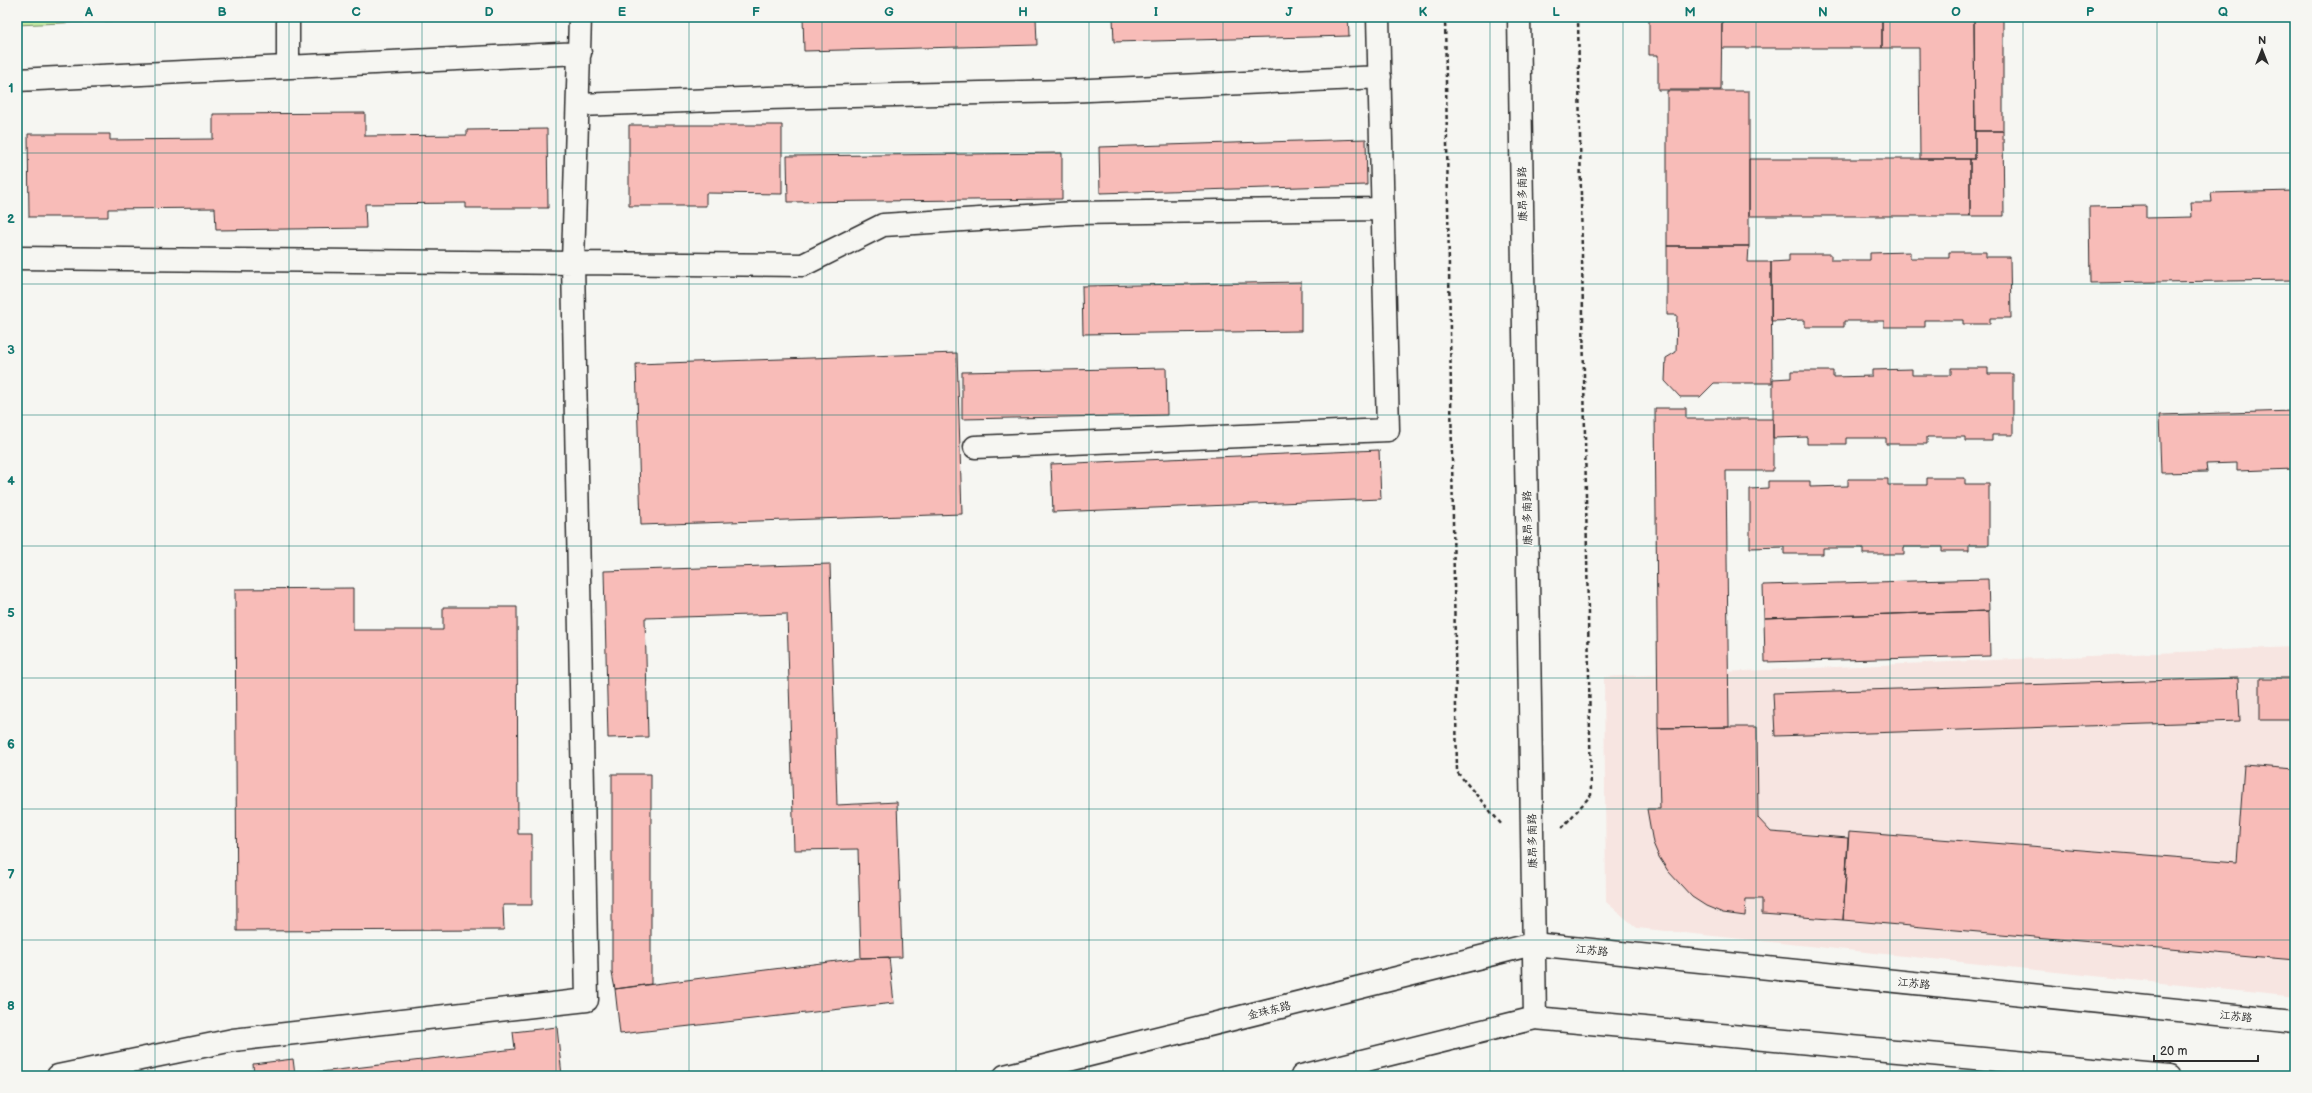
<svg xmlns="http://www.w3.org/2000/svg" width="2312" height="1093" font-family="'Balsamiq Sans','LXGW WenKai TC',sans-serif">
<style>
.built{fill:#f7e5e1}
.green{fill:#c3e9a3;stroke:#778a67}
.building{fill:#f8bcb8;stroke:#2b2b2b}
.lines{fill:none;stroke-linecap:round;stroke-linejoin:round}
.minor-casing{stroke:#2b2b2b;stroke-width:25}
.major-casing{stroke:#2b2b2b;stroke-width:25}
.highway-casing{stroke:#2b2b2b;stroke-width:25}
.path{stroke:#2b2b2b;stroke-width:2.5;stroke-dasharray:4 3;stroke-linecap:butt}
.minor{stroke:#f6f6f2;stroke-width:22}
.major{stroke:#f6f6f2;stroke-width:22}
.highway{stroke:#f6f6f2;stroke-width:22}
.grid{fill:none;stroke:#0f766e;stroke-width:1;stroke-opacity:0.55}
.labels{text-anchor:middle;stroke-width:3;stroke-linejoin:round;paint-order:stroke}
.street-label{font-size:11px;fill:#2b2b2b;stroke:#f6f6f2}
.neatline{fill:none;stroke:#0f766e;stroke-width:1.5}
.grid-label{font-size:13px;text-anchor:middle;font-weight:bold;fill:#0f766e}
</style>
<rect width="100%" height="100%" fill="#f6f6f2"/>
<filter id="ink" filterUnits="userSpaceOnUse"><feTurbulence type="fractalNoise" baseFrequency=".025" numOctaves="2"/><feDisplacementMap in="SourceGraphic" scale="8" xChannelSelector="R" yChannelSelector="G"/><feConvolveMatrix kernelMatrix="1 2 1 2 8 2 1 2 1" color-interpolation-filters="sRGB"/></filter>
<g filter="url(#ink)">
<path class="built" d="M 2295,647 L 2295,997 L 1637,928 L 1606,902 L 1604,677 Z"/>
<path class="green" d="M 17,17 L 198,17 L 17,25 Z"/>
<path class="building" d="M 803,17 L 1036,17 L 1037,45 L 804,51 Z
M 1113,17 L 1348,17 L 1349,36 L 1114,42 Z
M 1649,17 L 1722,17 L 1721,90 L 1658,90 L 1658,55 L 1649,55 Z
M 1722,17 L 1882,17 L 1882,48 L 1722,48 Z
M 1882,17 L 1974,17 L 1975,159 L 1920,159 L 1919,48 L 1882,48 Z
M 1974,17 L 2003,17 L 2003,131 L 1975,131 Z
M 1667,91 L 1749,91 L 1749,246 L 1667,246 Z
M 365,113 L 365,136 L 467,135 L 467,130 L 547,129 L 548,208 L 466,208 L 466,203 L 365,204 L 366,228 L 216,230 L 215,208 L 108,209 L 108,217 L 29,217 L 28,134 L 110,134 L 110,140 L 213,139 L 213,114 Z
M 629,125 L 782,125 L 782,194 L 706,193 L 706,206 L 629,206 Z
M 1975,131 L 2003,131 L 2004,216 L 1970,216 L 1970,159 L 1975,159 Z
M 1366,139 L 1367,185 L 1100,193 L 1099,147 Z
M 1062,153 L 1062,199 L 788,202 L 787,156 Z
M 1749,159 L 1970,159 L 1970,216 L 1749,216 Z
M 2295,191 L 2295,280 L 2090,283 L 2089,207 L 2146,206 L 2146,218 L 2192,217 L 2191,202 L 2212,202 L 2211,193 Z
M 1667,246 L 1749,246 L 1748,262 L 1771,262 L 1772,383 L 1714,383 L 1700,397 L 1680,397 L 1665,381 L 1666,358 L 1676,352 L 1677,315 L 1667,315 Z
M 1910,252 L 1910,258 L 1949,258 L 1949,252 L 1986,252 L 1986,257 L 2010,257 L 2011,318 L 1990,318 L 1990,324 L 1963,324 L 1963,320 L 1925,320 L 1925,327 L 1884,327 L 1884,321 L 1844,321 L 1844,327 L 1805,327 L 1805,320 L 1771,321 L 1771,262 L 1789,261 L 1789,254 L 1831,254 L 1831,260 L 1870,260 L 1870,253 Z
M 1301,282 L 1301,331 L 1083,334 L 1082,286 Z
M 957,353 L 962,514 L 641,525 L 636,364 Z
M 1166,368 L 1167,415 L 962,419 L 962,372 Z
M 1951,368 L 1988,368 L 1988,374 L 2013,374 L 2013,435 L 1992,435 L 1992,441 L 1965,441 L 1965,437 L 1927,437 L 1927,444 L 1886,444 L 1886,438 L 1846,438 L 1846,444 L 1807,444 L 1807,437 L 1773,438 L 1773,379 L 1791,378 L 1791,371 L 1833,371 L 1833,377 L 1872,376 L 1872,370 L 1912,369 L 1912,375 L 1951,375 Z
M 1655,408 L 1686,408 L 1686,419 L 1773,419 L 1773,471 L 1726,471 L 1729,727 L 1658,728 Z
M 2295,411 L 2295,469 L 2237,471 L 2237,463 L 2206,464 L 2207,472 L 2161,473 L 2159,415 Z
M 1379,450 L 1381,499 L 1053,512 L 1051,464 Z
M 1927,478 L 1965,478 L 1965,484 L 1989,484 L 1989,545 L 1969,545 L 1969,551 L 1942,551 L 1942,547 L 1904,547 L 1904,554 L 1863,554 L 1863,548 L 1823,548 L 1823,554 L 1784,554 L 1784,547 L 1750,548 L 1750,489 L 1768,488 L 1768,481 L 1810,481 L 1810,487 L 1848,486 L 1848,479 L 1888,479 L 1888,485 L 1927,485 Z
M 830,564 L 837,805 L 897,802 L 902,957 L 861,958 L 858,849 L 794,850 L 787,614 L 645,618 L 648,737 L 608,738 L 604,571 Z
M 1988,579 L 1989,611 L 1764,618 L 1763,585 Z
M 353,588 L 353,630 L 443,630 L 443,607 L 517,607 L 518,834 L 532,834 L 532,905 L 503,905 L 504,930 L 237,931 L 235,589 Z
M 1989,611 L 1990,656 L 1765,662 L 1764,618 Z
M 2238,678 L 2240,721 L 1775,736 L 1773,693 Z
M 2260,678 L 2295,678 L 2295,720 L 2260,720 Z
M 1729,727 L 1757,727 L 1758,818 L 1771,832 L 1848,838 L 1843,920 L 1762,914 L 1762,899 L 1746,899 L 1745,916 L 1723,913 L 1706,906 L 1692,897 L 1668,871 L 1659,857 L 1653,843 L 1647,809 L 1660,809 L 1658,728 Z
M 2244,765 L 2295,769 L 2295,960 L 1843,920 L 1849,832 L 2237,862 Z
M 612,774 L 651,774 L 651,984 L 615,989 L 612,973 Z
M 889,957 L 894,1003 L 620,1034 L 615,989 L 861,958 Z
M 557,1027 L 562,1076 L 254,1076 L 253,1064 L 293,1059 L 295,1075 L 515,1049 L 513,1032 Z"/>
<g class="lines">
<defs>
<path id="minor" d="M 288,17 L 288,67
M 580,17 L 573,263 L 803,265 L 883,225 L 1074,213 L 1382,209
M 17,80 L 580,53
M 579,105 L 768,98 L 1067,91 L 1380,77
M 17,258 L 573,263 L 587,1000 L 233,1040 L 58,1076
M 975,447 L 1388,430 L 1378,17"/>
<path id="major" d="M 1519,17 L 1535,1018"/>
<path id="highway" d="M 1005,1076 L 1533,944 L 2295,1022
M 1302,1076 L 1535,1018 L 2170,1076"/>
</defs>
<use href="#minor" class="minor-casing"/>
<use href="#major" class="major-casing"/>
<use href="#highway" class="highway-casing"/>
<path class="path" d="M 1445,17 L 1457,772 L 1502,825
M 1562,828 L 1591,795 L 1578,17"/>
<use href="#minor" class="minor"/>
<use href="#major" class="major"/>
<use href="#highway" class="highway"/>
</g>
</g>
<path class="grid" d="M 155,17 L 155,1076M 289,17 L 289,1076M 422,17 L 422,1076M 556,17 L 556,1076M 689,17 L 689,1076M 822,17 L 822,1076M 956,17 L 956,1076M 1089,17 L 1089,1076M 1223,17 L 1223,1076M 1356,17 L 1356,1076M 1490,17 L 1490,1076M 1623,17 L 1623,1076M 1756,17 L 1756,1076M 1890,17 L 1890,1076M 2023,17 L 2023,1076M 2157,17 L 2157,1076M 17,153 L 2295,153M 17,284 L 2295,284M 17,415 L 2295,415M 17,546 L 2295,546M 17,678 L 2295,678M 17,809 L 2295,809M 17,940 L 2295,940"/>
<g class="labels">
<g class="street-label">
<text transform="translate(1522 194) rotate(-91)" y="4">康昂多南路</text>
<text transform="translate(1527 518) rotate(-91)" y="4">康昂多南路</text>
<text transform="translate(1532 841) rotate(-91)" y="4">康昂多南路</text>
<text transform="translate(1592 950) rotate(6)" y="4">江苏路</text>
<text transform="translate(1914 983) rotate(6)" y="4">江苏路</text>
<text transform="translate(1269 1010) rotate(-14)" y="4">金珠东路</text>
<text transform="translate(2236 1016) rotate(6)" y="4">江苏路</text>
</g>
</g>
<rect width="2312" height="1093" fill="none" stroke="#f6f6f2" stroke-width="44"/>
<g transform="translate(2262 50)" stroke="#f6f6f2" stroke-width="3" paint-order="stroke">
<path d="M0-3L7 15L0 10L-7 15Z" fill="#2b2b2b"/>
<text y="-6" font-size="11" font-weight="bold" text-anchor="middle" fill="#2b2b2b">N</text>
</g>
<path d="M2154 1055v6h104v-6" fill="none" stroke="#2b2b2b" stroke-width="2"/>
<text x="2160" y="1055" font-size="12" fill="#2b2b2b" stroke="#f6f6f2" stroke-width="3" paint-order="stroke">20 m</text>
<rect x="22" y="22" width="2268" height="1049" class="neatline"/>
<g class="grid-label">
<text x="89" y="16">A</text>
<text x="222" y="16">B</text>
<text x="356" y="16">C</text>
<text x="489" y="16">D</text>
<text x="622" y="16">E</text>
<text x="756" y="16">F</text>
<text x="889" y="16">G</text>
<text x="1023" y="16">H</text>
<text x="1156" y="16">I</text>
<text x="1289" y="16">J</text>
<text x="1423" y="16">K</text>
<text x="1556" y="16">L</text>
<text x="1690" y="16">M</text>
<text x="1823" y="16">N</text>
<text x="1956" y="16">O</text>
<text x="2090" y="16">P</text>
<text x="2223" y="16">Q</text>
<text x="11" y="92">1</text>
<text x="11" y="223">2</text>
<text x="11" y="354">3</text>
<text x="11" y="485">4</text>
<text x="11" y="617">5</text>
<text x="11" y="748">6</text>
<text x="11" y="879">7</text>
<text x="11" y="1010">8</text>
</g>
</svg>
